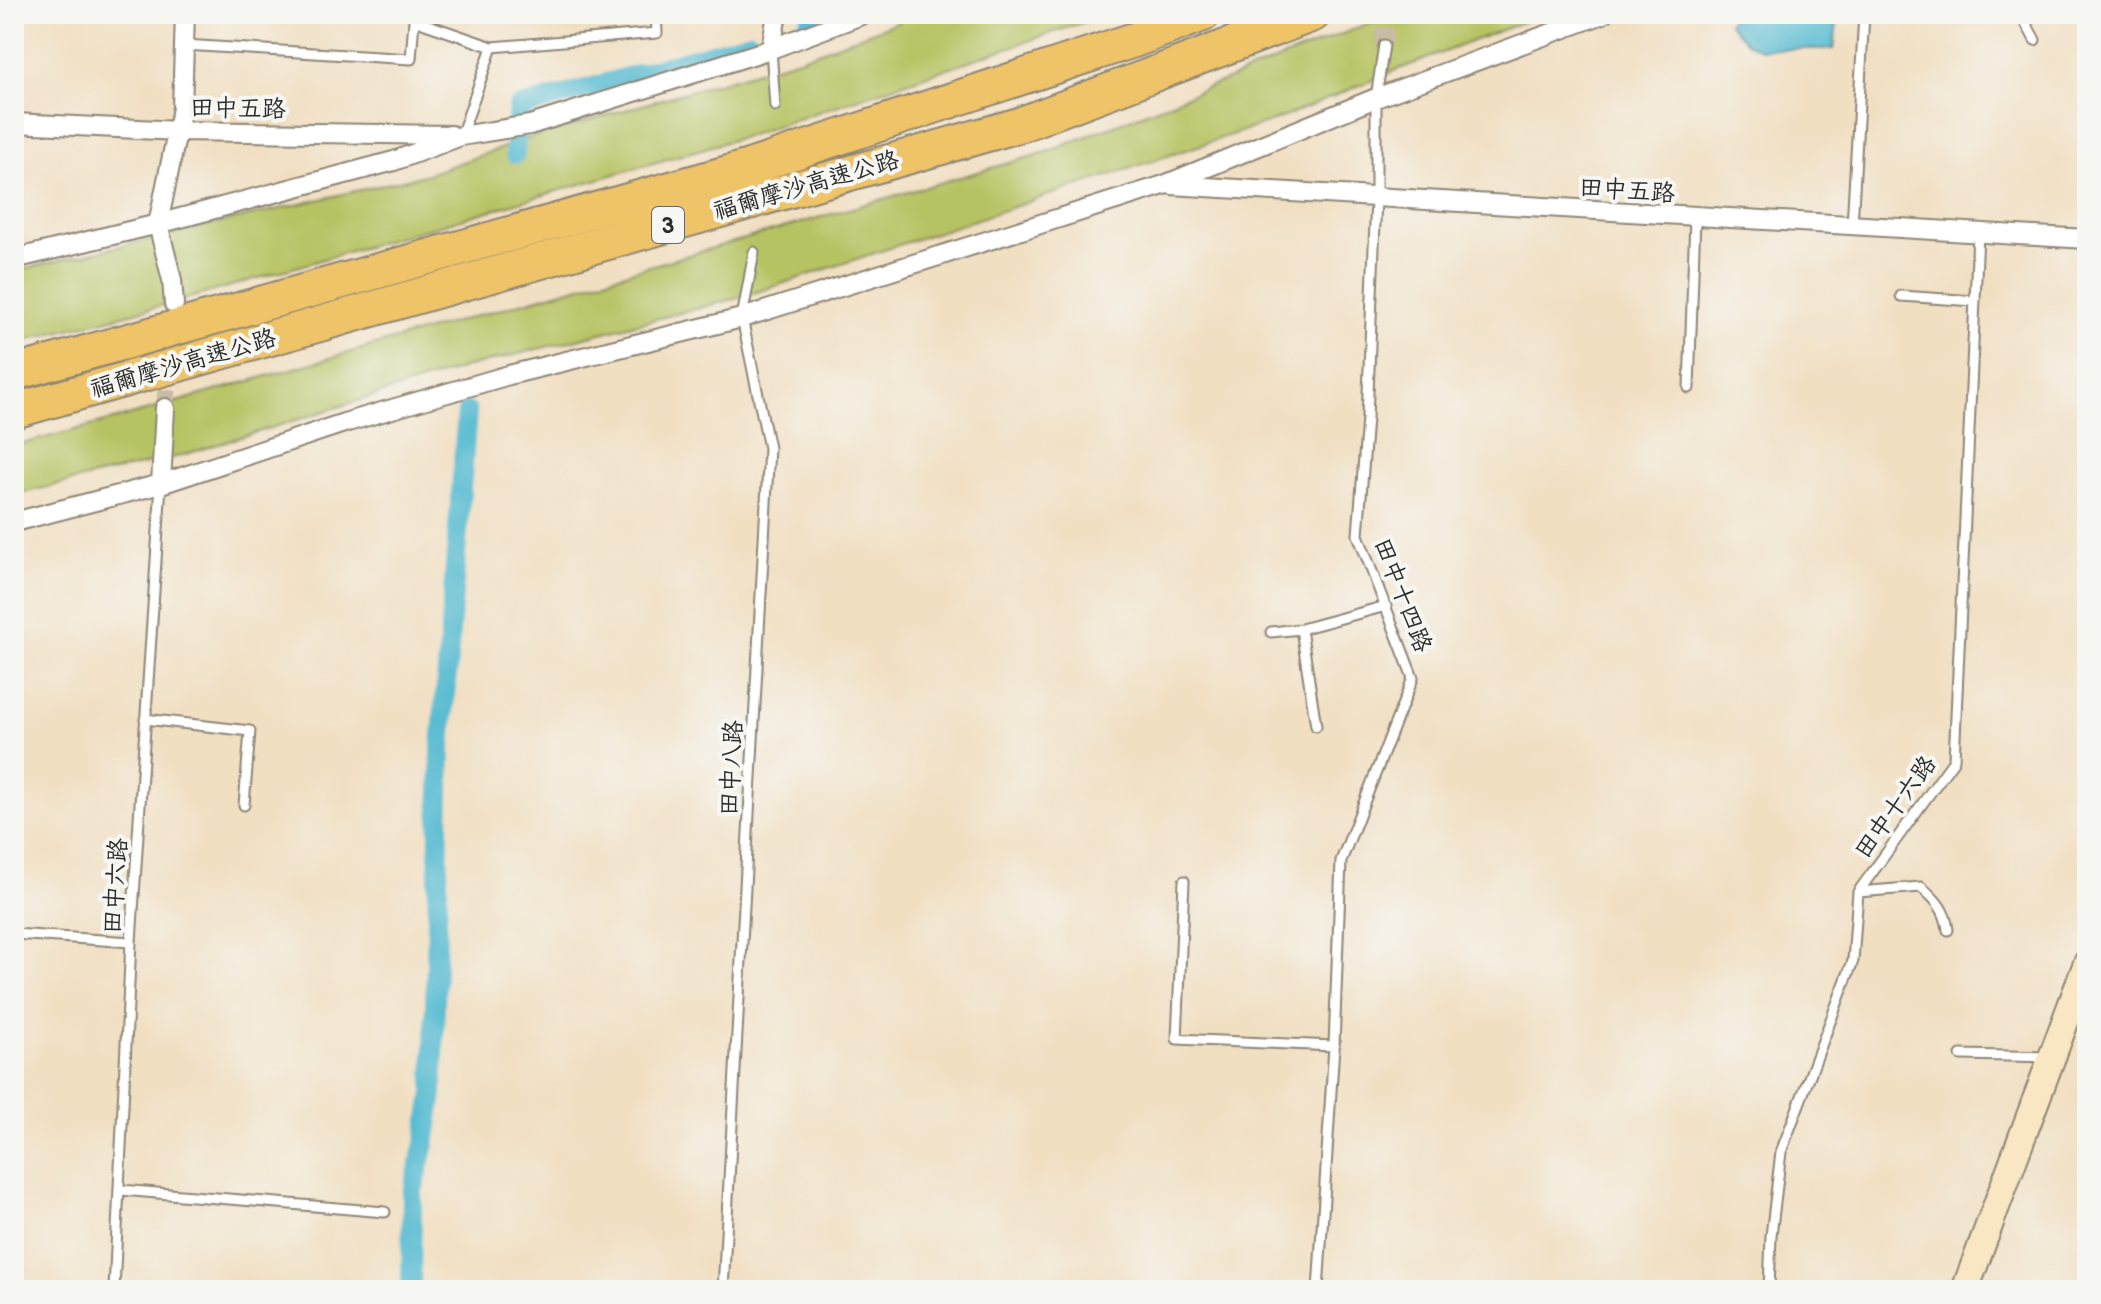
<svg xmlns="http://www.w3.org/2000/svg" width="2101" height="1304" font-family="'Balsamiq Sans','LXGW WenKai TC',sans-serif">
<style>
.green{fill:#b7c364;stroke:#717748;stroke-width:2}
.water{fill:#52b9d0;stroke:#3e727e;stroke-width:2}
.lines{fill:none;stroke-linecap:round;stroke-linejoin:round}
.canal{stroke:#52b9d0;stroke-width:20}
.street-tunnel{stroke:#c9bba4;stroke-width:18;stroke-dasharray:18 9;stroke-linecap:butt}
.lane-casing{stroke:#8e8576;stroke-width:13}
.street-casing{stroke:#8e8576;stroke-width:22}
.secondary-casing{stroke:#8e8576;stroke-width:30}
.highway-casing{stroke:#8e8576;stroke-width:38}
.lane{stroke:#fff;stroke-width:9}
.street{stroke:#fff;stroke-width:18}
.secondary{stroke:#f9e7c3;stroke-width:26}
.highway{stroke:#efc469;stroke-width:34}
.labels{text-anchor:middle;stroke-width:8;stroke-linejoin:round;paint-order:stroke}
.shield{fill:#f6f6f2;stroke:#686867;stroke-width:2}
.shield-label{font-size:22px;font-weight:bold;fill:#2b2b2b}
.street-label{font-size:24px;fill:#2b2b2b;stroke:#f6f6f2}
</style>
<rect width="100%" height="100%" fill="#f6f6f2"/>
<filter id="ink" filterUnits="userSpaceOnUse"><feTurbulence type="fractalNoise" baseFrequency=".0125" numOctaves="2"/><feDisplacementMap in="SourceGraphic" scale="16" xChannelSelector="R" yChannelSelector="G"/><feConvolveMatrix kernelMatrix="1 2 1 2 8 2 1 2 1" color-interpolation-filters="sRGB"/></filter>
<filter id="wash" filterUnits="userSpaceOnUse"><feTurbulence type="fractalNoise" baseFrequency=".006" numOctaves="4" result="noise"/><feDisplacementMap in="SourceGraphic" scale="32" xChannelSelector="R" yChannelSelector="G"/><feGaussianBlur stdDeviation="1.8" result="paint"/><feColorMatrix in="noise" values="0 0 0 0 0 0 0 0 0 0 0 0 0 0 0 0 0 1.4 0 .05"/><feComposite in="paint" operator="in"/></filter>
<g filter="url(#wash)">
<rect width="100%" height="100%" fill="#f1dfc2"/>
<path class="green" d="M 919,14 L 1108,14 L 753,134 L 183,300 L 14,343 L 14,271 L 428,174 L 533,137 L 799,59 Z
M 1392,14 L 1544,14 L 1394,71 L 1279,119 L 742,297 L 467,367 L 180,456 L 14,495 L 14,446 L 121,418 L 1047,152 Z"/>
<path class="water" d="M 1735,14 L 1838,14 L 1834,49 L 1761,49 L 1747,43 L 1728,23 Z"/>
<g class="lines">
<path class="canal" d="M 806,27 L 811,22 L 811,14
M 515,154 L 518,108 L 750,42
M 411,1290 L 412,1194 L 425,1144 L 433,1093 L 441,749 L 467,412"/>
</g>
</g>
<g filter="url(#ink)">
<g class="lines">
<path class="street-tunnel" d="M 1384,45 L 1385,14
M 165,408 L 172,323"/>
<defs>
<path id="lane" d="M 2021,14 L 2035,40
M 184,45 L 411,59 L 414,20 L 492,47 L 657,33 L 656,14
M 771,49 L 775,106
M 461,136 L 492,47
M 1852,226 L 1864,14
M 1901,296 L 1975,301
M 1689,388 L 1695,218
M 1301,629 L 1316,726
M 1271,632 L 1301,629 L 1386,606
M 145,719 L 250,731 L 244,805
M 1184,881 L 1177,1039 L 1334,1046
M 1858,892 L 1921,887 C 1936,899 1946,911 1948,930
M 14,934 L 131,942
M 1961,1055 L 2050,1057
M 121,1190 L 385,1212
M 427,1289 L 427,1290
M 114,1290 L 131,942 L 161,484
M 723,1290 L 769,448 L 742,318 L 754,252
M 1318,1290 L 1334,1046 L 1341,861 L 1413,678 L 1358,535 L 1367,418 L 1376,198 L 1376,98 L 1384,45
M 1769,1290 L 1771,1236 L 1781,1152 L 1853,961 L 1858,892 L 1954,760 L 1978,234"/>
<path id="street" d="M 771,49 L 777,14
M 14,123 L 179,131 L 451,135
M 1171,185 L 2087,239
M 14,259 L 158,224 L 394,161 L 461,136 L 530,125 L 771,49 L 864,14
M 174,304 L 172,280 L 158,224 L 182,108 L 185,14
M 165,408 L 161,484 L 344,423 L 509,375 L 742,318 L 1164,185 L 1376,98 L 1603,14
M 14,522 L 161,484"/>
<path id="secondary" d="M 1965,1290 L 2087,963"/>
<path id="highway" d="M 14,373 L 749,167 L 1134,40 L 1203,14
M 14,411 L 1019,125 L 1313,14"/>
</defs>
<use href="#lane" class="lane-casing"/>
<use href="#street" class="street-casing"/>
<use href="#secondary" class="secondary-casing"/>
<use href="#highway" class="highway-casing"/>
<use href="#lane" class="lane"/>
<use href="#street" class="street"/>
<use href="#secondary" class="secondary"/>
<use href="#highway" class="highway"/>
</g>
</g>
<g class="labels">
<rect class="shield" x="652" y="207" width="32" height="36" rx="6"/>
<g class="shield-label">
<text x="668" y="233">3</text>
</g>
<g class="street-label">
<text transform="translate(238 108) rotate(1)" y="8">田中五路</text>
<text transform="translate(806 185) rotate(-16)" y="8">福爾摩沙高速公路</text>
<text transform="translate(1627 190) rotate(4)" y="8">田中五路</text>
<text transform="translate(183 363) rotate(-16)" y="8">福爾摩沙高速公路</text>
<text transform="translate(1403 595) rotate(69)" y="8">田中十四路</text>
<text transform="translate(731 768) rotate(-87)" y="8">田中八路</text>
<text transform="translate(1895 807) rotate(-54)" y="8">田中十六路</text>
<text transform="translate(115 886) rotate(-86)" y="8">田中六路</text>
</g>
</g>
<rect width="2101" height="1304" fill="none" stroke="#f6f6f2" stroke-width="48"/>
</svg>
